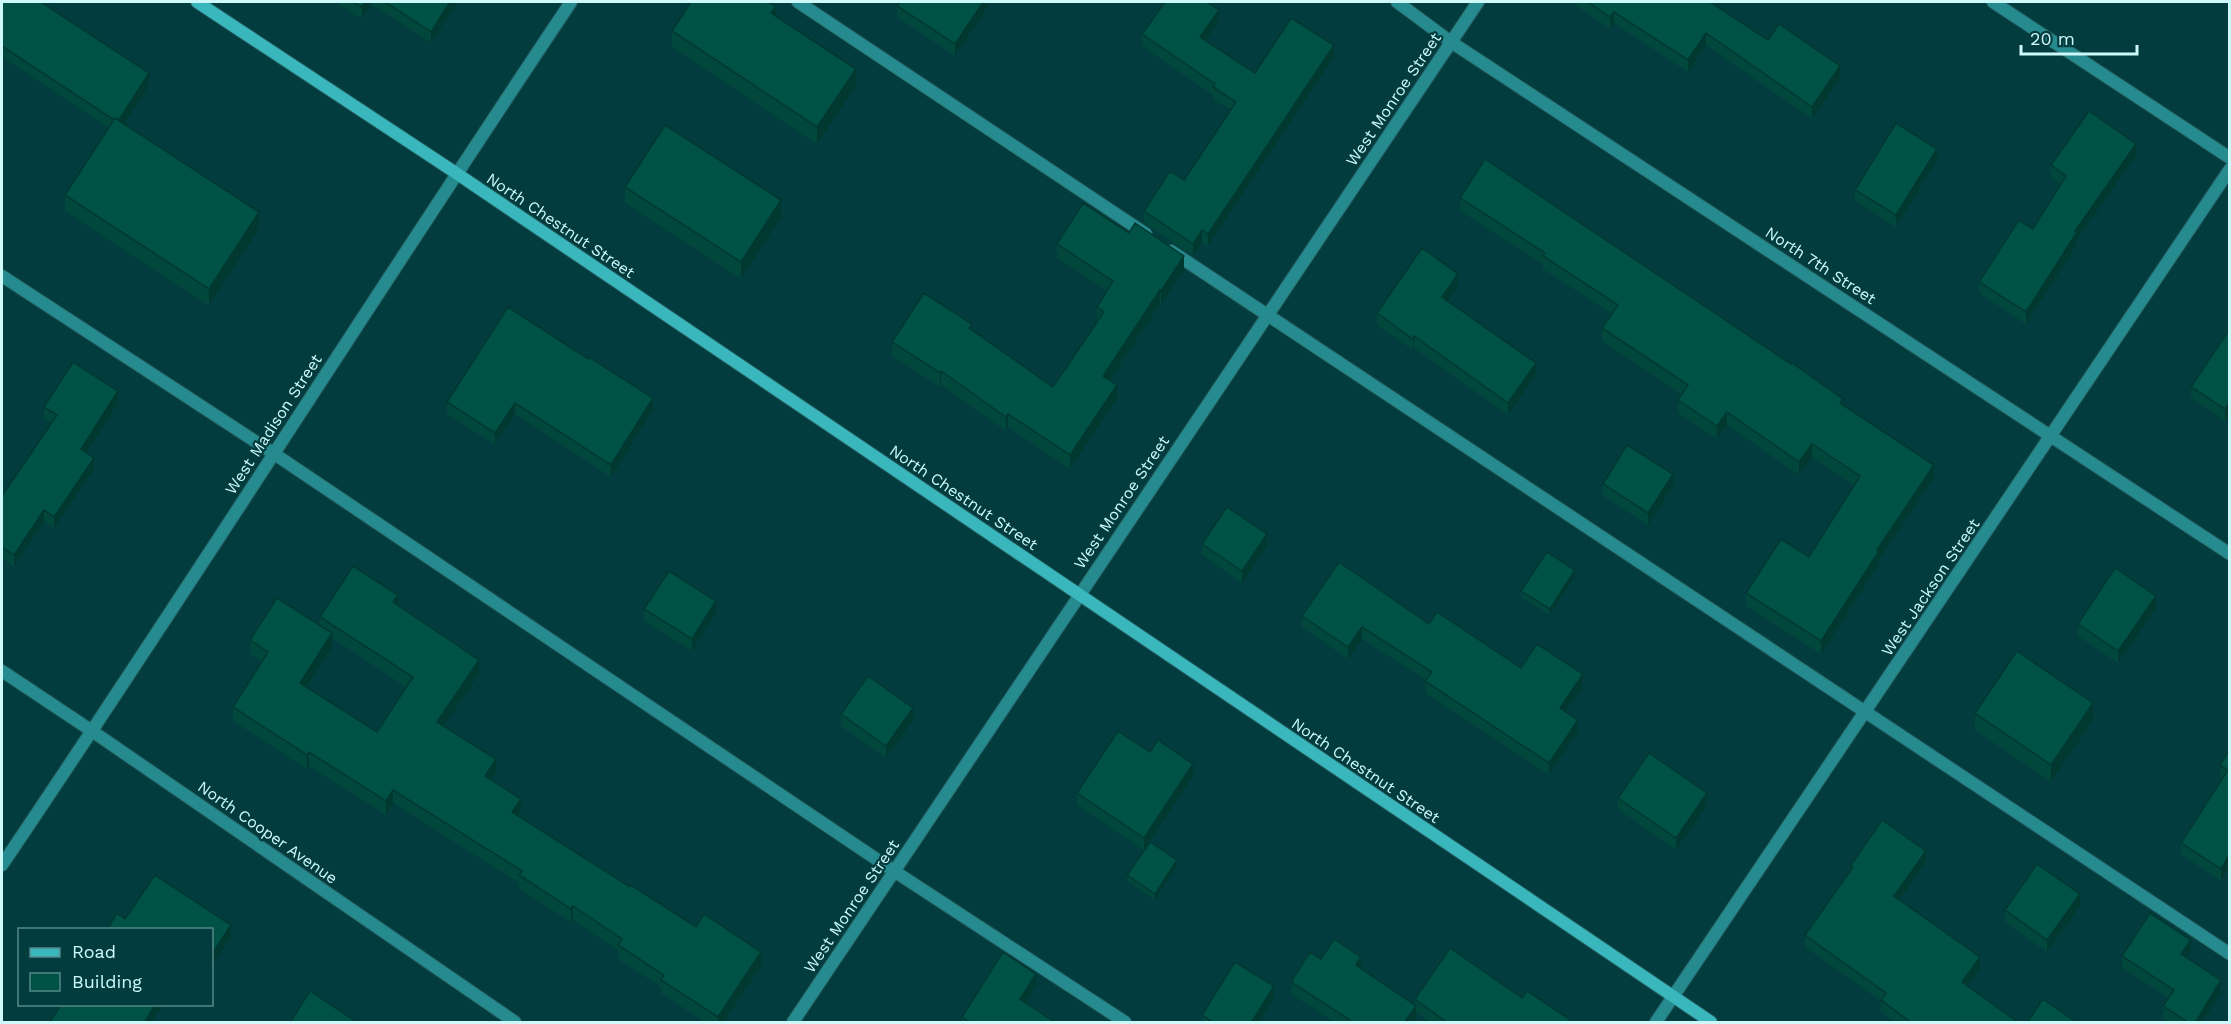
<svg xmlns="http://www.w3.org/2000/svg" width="2231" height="1024" font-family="'Work Sans',sans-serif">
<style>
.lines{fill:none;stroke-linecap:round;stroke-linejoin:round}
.lane-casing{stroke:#235a5c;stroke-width:14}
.street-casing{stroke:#235a5c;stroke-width:14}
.secondary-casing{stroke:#235a5c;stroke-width:14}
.lane{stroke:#268b8f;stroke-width:12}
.street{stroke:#268b8f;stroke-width:12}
.secondary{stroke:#39b7bc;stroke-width:12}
.wall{fill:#01473c;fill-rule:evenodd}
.shaded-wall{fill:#013931}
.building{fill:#015246;stroke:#013931;stroke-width:1.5}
.labels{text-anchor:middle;stroke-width:4.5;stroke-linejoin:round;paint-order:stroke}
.street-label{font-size:16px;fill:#cdf9fa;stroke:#033c3e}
</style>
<rect width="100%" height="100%" fill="#033c3e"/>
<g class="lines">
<defs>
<path id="lane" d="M 798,2 L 1146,234
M 1993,2 L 2230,158
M 1171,251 L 2230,954
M 2,276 L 273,453 L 894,871 L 1125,1022"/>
<path id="street" d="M 1397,2 L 1451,42 L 2230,554
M 2,671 L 92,731 L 515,1022
M 2,865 C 195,580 379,288 571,2
M 793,1022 L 1478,2
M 1656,1022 L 2230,169"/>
<path id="secondary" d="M 197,2 L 456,173 L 1711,1022"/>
</defs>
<use href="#lane" class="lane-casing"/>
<use href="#street" class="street-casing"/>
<use href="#secondary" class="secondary-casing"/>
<use href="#lane" class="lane"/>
<use href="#street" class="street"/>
<use href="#secondary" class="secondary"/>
</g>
<path class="wall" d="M 2,2 L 149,85 L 124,124 L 259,229 L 209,306 L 65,211 L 65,195 L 109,128 L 2,57 Z
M 335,2 L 457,2 L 431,43 L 371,4 L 362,19 Z
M 991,2 L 955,56 L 897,17 L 897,6 Z
M 1571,2 L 1710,2 L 1768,40 L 1840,78 L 1812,119 L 1706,45 L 1688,72 L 1614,23 L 1610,29 Z
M 776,16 L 856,86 L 817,144 L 672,47 L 672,31 Z
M 1219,21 L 1206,41 L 1255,73 L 1334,57 L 1208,246 L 1202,242 L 1193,256 L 1144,223 L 1144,211 L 1184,180 L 1231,110 L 1213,99 L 1213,95 L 1142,46 L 1142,34 Z
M 2136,156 L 2077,239 L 2077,244 L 2026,324 L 1979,293 L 1979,282 L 2033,229 L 2061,184 L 2051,177 L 2051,165 Z
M 1937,160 L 1896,227 L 1855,201 L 1855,190 Z
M 625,187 L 781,217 L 741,279 L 625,203 Z
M 1460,198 L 1843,406 L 1934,478 L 1879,560 L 1879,564 L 1821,654 L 1746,606 L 1746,593 L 1809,557 L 1854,485 L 1812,457 L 1799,475 L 1727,425 L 1717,439 L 1678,413 L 1678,400 L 1681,394 L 1602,341 L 1602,328 L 1612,314 L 1543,269 L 1543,264 L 1460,211 Z
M 1057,244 L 1184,270 L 1161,305 L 1160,304 L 1110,380 L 1117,399 L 1070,469 L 1008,427 L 1006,431 L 941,385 L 940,387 L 892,356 L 892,342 L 972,330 L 1053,387 L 1098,322 L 1097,321 L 1097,307 L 1107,291 L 1057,258 Z
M 1458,286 L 1447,301 L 1536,375 L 1508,415 L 1414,348 L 1413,350 L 1377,325 L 1377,313 Z
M 508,307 L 653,410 L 611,477 L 515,414 L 495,445 L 447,414 L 447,402 Z
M 2229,330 L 2225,421 L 2191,398 L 2191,387 Z
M 118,403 L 86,452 L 94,469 L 54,528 L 44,521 L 14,567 L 2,558 L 2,496 L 51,423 L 44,419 L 44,407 Z
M 1603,484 L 1673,486 L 1648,525 L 1603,496 Z
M 1202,544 L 1267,546 L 1242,583 L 1202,555 Z
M 1575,576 L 1550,615 L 1521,597 L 1521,591 Z
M 398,605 L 479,674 L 443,726 L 496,773 L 491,780 L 521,812 L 519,816 L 630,887 L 696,927 L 761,966 L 723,1023 L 706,1023 L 661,993 L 661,987 L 618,959 L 618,950 L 573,920 L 571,922 L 519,889 L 519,883 L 393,803 L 386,815 L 309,766 L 307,769 L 233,721 L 233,707 L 262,662 L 250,654 L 250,640 L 320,625 L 320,617 ZM 332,638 L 406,687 L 377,732 L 307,687 L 332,647 Z
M 2156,608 L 2118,663 L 2078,636 L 2078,624 Z
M 644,609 L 716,613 L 692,651 L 644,621 Z
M 1302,616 L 1429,624 L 1521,668 L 1583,686 L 1565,712 L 1578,732 L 1549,775 L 1425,693 L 1426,680 L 1362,639 L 1348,659 L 1302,627 Z
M 1975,713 L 2093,720 L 2051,782 L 1975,730 Z
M 841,714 L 913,720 L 886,758 L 841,726 Z
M 2229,751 L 2221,881 L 2181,854 L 2181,843 L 2223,778 L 2220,777 L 2220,765 Z
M 1150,752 L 1193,776 L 1150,842 L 1177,866 L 1155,900 L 1127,881 L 1127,875 L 1144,850 L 1077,805 L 1077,793 Z
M 1618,798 L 1707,805 L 1676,850 L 1618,809 Z
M 1926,862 L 1900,900 L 1980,969 L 1968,986 L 2019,1023 L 1896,1023 L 1881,1012 L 1881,1001 L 1805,947 L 1805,935 L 1851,870 L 1851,865 Z
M 2080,906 L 2047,952 L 2005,922 L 2005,910 Z
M 2191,952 L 2186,958 L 2221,992 L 2202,1023 L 2170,1023 L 2163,1018 L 2163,1006 L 2169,998 L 2122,968 L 2122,956 Z
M 1321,959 L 1361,968 L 1415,1005 L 1415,999 L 1522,998 L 1572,1023 L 1431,1023 L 1416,1012 L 1416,1018 L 1413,1023 L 1336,1023 L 1291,994 L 1291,982 Z
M 1036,986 L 1025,1003 L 1056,1023 L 962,1023 L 962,1017 Z
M 1274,998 L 1259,1023 L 1202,1023 L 1202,1015 Z"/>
<path class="shaded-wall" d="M 365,2 L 371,2 L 371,4 L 362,19 L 362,7 Z
M 450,2 L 457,2 L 431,43 L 431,32 Z
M 983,2 L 991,2 L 955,56 L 955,44 Z
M 776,6 L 776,23 L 771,13 Z
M 1219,10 L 1219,21 L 1200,49 L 1200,37 Z
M 1614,12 L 1614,23 L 1610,29 L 1610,17 Z
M 1706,33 L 1706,45 L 1688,72 L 1688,60 Z
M 1334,45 L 1334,57 L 1208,246 L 1208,234 Z
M 1840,66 L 1840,78 L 1812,119 L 1812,107 Z
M 856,69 L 856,86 L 817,144 L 817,127 Z
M 149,73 L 149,85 L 118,134 L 118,122 Z
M 2136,144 L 2136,156 L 2077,239 L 2077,244 L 2026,324 L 2026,312 L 2075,231 Z
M 1937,149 L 1937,160 L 1896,227 L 1896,215 Z
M 781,200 L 781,217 L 741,279 L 741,262 Z
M 259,212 L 259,229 L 209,306 L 209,289 Z
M 1202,230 L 1202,242 L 1193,256 L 1193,244 Z
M 1184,256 L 1184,270 L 1161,305 L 1161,291 Z
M 1458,274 L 1458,286 L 1442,309 L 1442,297 Z
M 1160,290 L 1160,304 L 1103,390 L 1103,376 Z
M 1414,336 L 1414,348 L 1413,350 L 1413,339 Z
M 1536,363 L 1536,375 L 1508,415 L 1508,403 Z
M 941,371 L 941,385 L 940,387 L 940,373 Z
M 1117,385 L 1117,399 L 1070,469 L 1070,455 Z
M 118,391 L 118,403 L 81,461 L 81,449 Z
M 653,398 L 653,410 L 611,477 L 611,465 Z
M 515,403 L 515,414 L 495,445 L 495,433 Z
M 2229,403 L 2229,415 L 2225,421 L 2225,409 Z
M 1727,412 L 1727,425 L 1717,439 L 1717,426 Z
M 1008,414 L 1008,427 L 1006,431 L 1006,417 Z
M 1812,444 L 1812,457 L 1799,475 L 1799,462 Z
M 94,458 L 94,469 L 54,528 L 54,517 Z
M 1934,465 L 1934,478 L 1879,560 L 1879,564 L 1821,654 L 1821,641 L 1877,550 Z
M 1673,474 L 1673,486 L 1648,525 L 1648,513 Z
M 44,510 L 44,521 L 14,567 L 14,555 Z
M 1267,534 L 1267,546 L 1242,583 L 1242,571 Z
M 1575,570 L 1575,576 L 1550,615 L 1550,609 Z
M 398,595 L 398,609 L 393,602 Z
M 2156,596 L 2156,608 L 2118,663 L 2118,651 Z
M 716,601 L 716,613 L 692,651 L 692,639 Z
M 1362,627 L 1362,639 L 1348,659 L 1348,647 Z
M 332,633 L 332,647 L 300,697 L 300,683 Z
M 479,660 L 479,674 L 437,736 L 437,722 Z
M 1583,674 L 1583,686 L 1560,720 L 1560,708 Z
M 2093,703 L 2093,720 L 2051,782 L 2051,765 Z
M 913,708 L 913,720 L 886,758 L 886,746 Z
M 1578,720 L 1578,732 L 1549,775 L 1549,763 Z
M 309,752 L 309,766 L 307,769 L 307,755 Z
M 496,759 L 496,773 L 485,790 L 485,776 Z
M 1193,764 L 1193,776 L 1144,850 L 1144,838 Z
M 393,790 L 393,803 L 386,815 L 386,801 Z
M 1707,793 L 1707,805 L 1676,850 L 1676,838 Z
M 521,799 L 521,812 L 512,825 L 512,812 Z
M 1926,851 L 1926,862 L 1894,908 L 1894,896 Z
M 2229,855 L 2229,867 L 2221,881 L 2221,869 Z
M 1177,860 L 1177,866 L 1155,900 L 1155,894 Z
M 2080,894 L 2080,906 L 2047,952 L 2047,940 Z
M 573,906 L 573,920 L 571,922 L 571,909 Z
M 231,925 L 231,937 L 212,966 L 212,954 Z
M 2191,940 L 2191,952 L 2181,966 L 2181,954 Z
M 761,952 L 761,966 L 723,1023 L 718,1023 L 718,1017 Z
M 1361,957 L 1361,968 L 1356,965 Z
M 1980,957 L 1980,969 L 1962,994 L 1962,982 Z
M 1036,974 L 1036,986 L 1020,1011 L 1020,999 Z
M 2221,980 L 2221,992 L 2202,1023 L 2195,1023 Z
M 1274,986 L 1274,998 L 1259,1023 L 1251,1023 Z
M 155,1005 L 163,1005 L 151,1023 L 144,1023 Z
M 1416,1006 L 1416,1018 L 1413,1023 L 1404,1023 Z"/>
<path class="building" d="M 2,2 L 41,2 L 149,73 L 119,120 L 115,118 L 114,120 L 2,46 Z
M 353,2 L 365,2 L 362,7 Z
M 385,2 L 450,2 L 431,32 Z
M 691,2 L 768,2 L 776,6 L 771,13 L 856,69 L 817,127 L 672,31 Z
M 900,2 L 983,2 L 955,44 L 897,6 Z
M 1165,2 L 1207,2 L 1219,10 L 1200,37 L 1255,73 L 1291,18 L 1334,45 L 1208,234 L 1202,230 L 1193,244 L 1144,211 L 1170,171 L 1184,180 L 1236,102 L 1213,87 L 1215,84 L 1142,34 Z
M 1588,2 L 1710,2 L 1768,40 L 1779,24 L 1840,66 L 1812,107 L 1706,33 L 1688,60 L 1614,12 L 1610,17 Z
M 2089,111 L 2136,144 L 2075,231 L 2077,232 L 2026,312 L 1979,282 L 2019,220 L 2033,229 L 2066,176 L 2051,165 Z
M 115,118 L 259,212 L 209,289 L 65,195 Z
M 1896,123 L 1937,149 L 1896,215 L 1855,190 Z
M 665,125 L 781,200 L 741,262 L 625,187 Z
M 1485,159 L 1791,364 L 1792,363 L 1843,399 L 1840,403 L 1934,465 L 1877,550 L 1879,551 L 1821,641 L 1746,593 L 1781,539 L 1809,557 L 1860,476 L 1812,444 L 1799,462 L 1727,412 L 1717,426 L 1678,400 L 1688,385 L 1602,328 L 1618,305 L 1543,256 L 1545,253 L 1460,198 Z
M 1083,203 L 1129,233 L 1135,223 L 1184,256 L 1161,291 L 1160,290 L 1103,376 L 1117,385 L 1070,455 L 1008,414 L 1006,417 L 941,371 L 940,373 L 892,342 L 924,293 L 972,324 L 969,328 L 1053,387 L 1104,312 L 1097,307 L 1113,281 L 1057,244 Z
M 1422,248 L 1458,274 L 1442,297 L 1536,363 L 1508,403 L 1414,336 L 1413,339 L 1377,313 Z
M 508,307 L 588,359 L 589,357 L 653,398 L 611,465 L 515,403 L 495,433 L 447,402 Z
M 2229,330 L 2229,403 L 2225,409 L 2191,387 Z
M 73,362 L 118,391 L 81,449 L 94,458 L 54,517 L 44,510 L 14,555 L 2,547 L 2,496 L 57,415 L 44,407 Z
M 1627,445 L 1673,474 L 1648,513 L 1603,484 Z
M 1227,507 L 1267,534 L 1242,571 L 1202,544 Z
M 1547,552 L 1575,570 L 1550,609 L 1521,591 Z
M 1339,562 L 1429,624 L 1437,612 L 1521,668 L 1537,644 L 1583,674 L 1560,708 L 1578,720 L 1549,763 L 1425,681 L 1432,672 L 1362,627 L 1348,647 L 1302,616 Z
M 353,566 L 398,595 L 393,602 L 479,660 L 437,722 L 496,759 L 485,776 L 521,799 L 512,812 L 630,887 L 631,885 L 696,927 L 704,914 L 761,952 L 718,1017 L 661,980 L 664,975 L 618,945 L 622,939 L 573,906 L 571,909 L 519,875 L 522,871 L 393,790 L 386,801 L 309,752 L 307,755 L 233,707 L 268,652 L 250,640 L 277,598 L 332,633 L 300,683 L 377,732 L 413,677 L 320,617 Z
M 2115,568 L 2156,596 L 2118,651 L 2078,624 Z
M 669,571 L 716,601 L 692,639 L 644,609 Z
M 2017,651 L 2093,703 L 2051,765 L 1975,713 Z
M 868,676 L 913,708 L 886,746 L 841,714 Z
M 1118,731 L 1150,752 L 1158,740 L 1193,764 L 1144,838 L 1077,793 Z
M 2229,751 L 2229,855 L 2221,869 L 2181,843 L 2228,770 L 2220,765 Z
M 1649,753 L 1707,793 L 1676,838 L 1618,798 Z
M 1882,820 L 1926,851 L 1894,896 L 1980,957 L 1962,982 L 2019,1023 L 1912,1023 L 1881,1000 L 1886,993 L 1805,935 L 1853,867 L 1851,865 Z
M 1150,842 L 1177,860 L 1155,894 L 1127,875 Z
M 2037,864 L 2080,894 L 2047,940 L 2005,910 Z
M 155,875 L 231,925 L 212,954 L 212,930 L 107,930 L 117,913 L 125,919 Z
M 2150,913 L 2191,940 L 2181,954 L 2221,980 L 2195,1023 L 2189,1023 L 2163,1006 L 2174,990 L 2122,956 Z
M 1334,939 L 1361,957 L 1356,965 L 1416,1006 L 1404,1023 L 1349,1023 L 1350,1020 L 1291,982 L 1310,952 L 1321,959 Z
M 1450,948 L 1522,998 L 1527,991 L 1572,1021 L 1571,1023 L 1448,1023 L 1415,999 Z
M 1003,952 L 1036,974 L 1020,999 L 1056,1023 L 971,1023 L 962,1017 Z
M 1235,962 L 1274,986 L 1251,1023 L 1214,1023 L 1202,1015 Z
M 310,991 L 358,1023 L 290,1023 Z
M 2043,999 L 2077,1023 L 2027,1023 Z
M 61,1005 L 155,1005 L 144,1023 L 49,1023 Z"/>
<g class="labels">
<g class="street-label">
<text transform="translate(1393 99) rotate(-56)" y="6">West Monroe Street</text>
<text transform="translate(561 225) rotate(34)" y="6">North Chestnut Street</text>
<text transform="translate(1821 265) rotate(33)" y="6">North 7th Street</text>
<text transform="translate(273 424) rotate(-57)" y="6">West Madison Street</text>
<text transform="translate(964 497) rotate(34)" y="6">North Chestnut Street</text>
<text transform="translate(1121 502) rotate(-56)" y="6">West Monroe Street</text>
<text transform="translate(1930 587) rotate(-56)" y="6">West Jackson Street</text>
<text transform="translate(1366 770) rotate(34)" y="6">North Chestnut Street</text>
<text transform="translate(268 832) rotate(35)" y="6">North Cooper Avenue</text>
<text transform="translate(851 906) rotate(-56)" y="6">West Monroe Street</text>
</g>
</g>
<rect width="2231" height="1024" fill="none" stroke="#cdf9fa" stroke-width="6"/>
<rect x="18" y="928" width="195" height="78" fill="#033c3e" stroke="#548889" stroke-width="1.5"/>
<rect x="30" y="948" width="30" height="9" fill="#39b7bc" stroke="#548889" stroke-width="1.5"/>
<text x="72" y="958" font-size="18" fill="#cdf9fa">Road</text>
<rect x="30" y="973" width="30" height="18" fill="#015246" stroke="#548889" stroke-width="1.5"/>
<text x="72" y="988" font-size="18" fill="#cdf9fa">Building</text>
<path d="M2021 45v9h116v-9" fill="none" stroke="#cdf9fa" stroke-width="3"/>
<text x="2030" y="45" font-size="18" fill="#cdf9fa" stroke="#033c3e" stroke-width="4.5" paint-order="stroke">20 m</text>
</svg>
